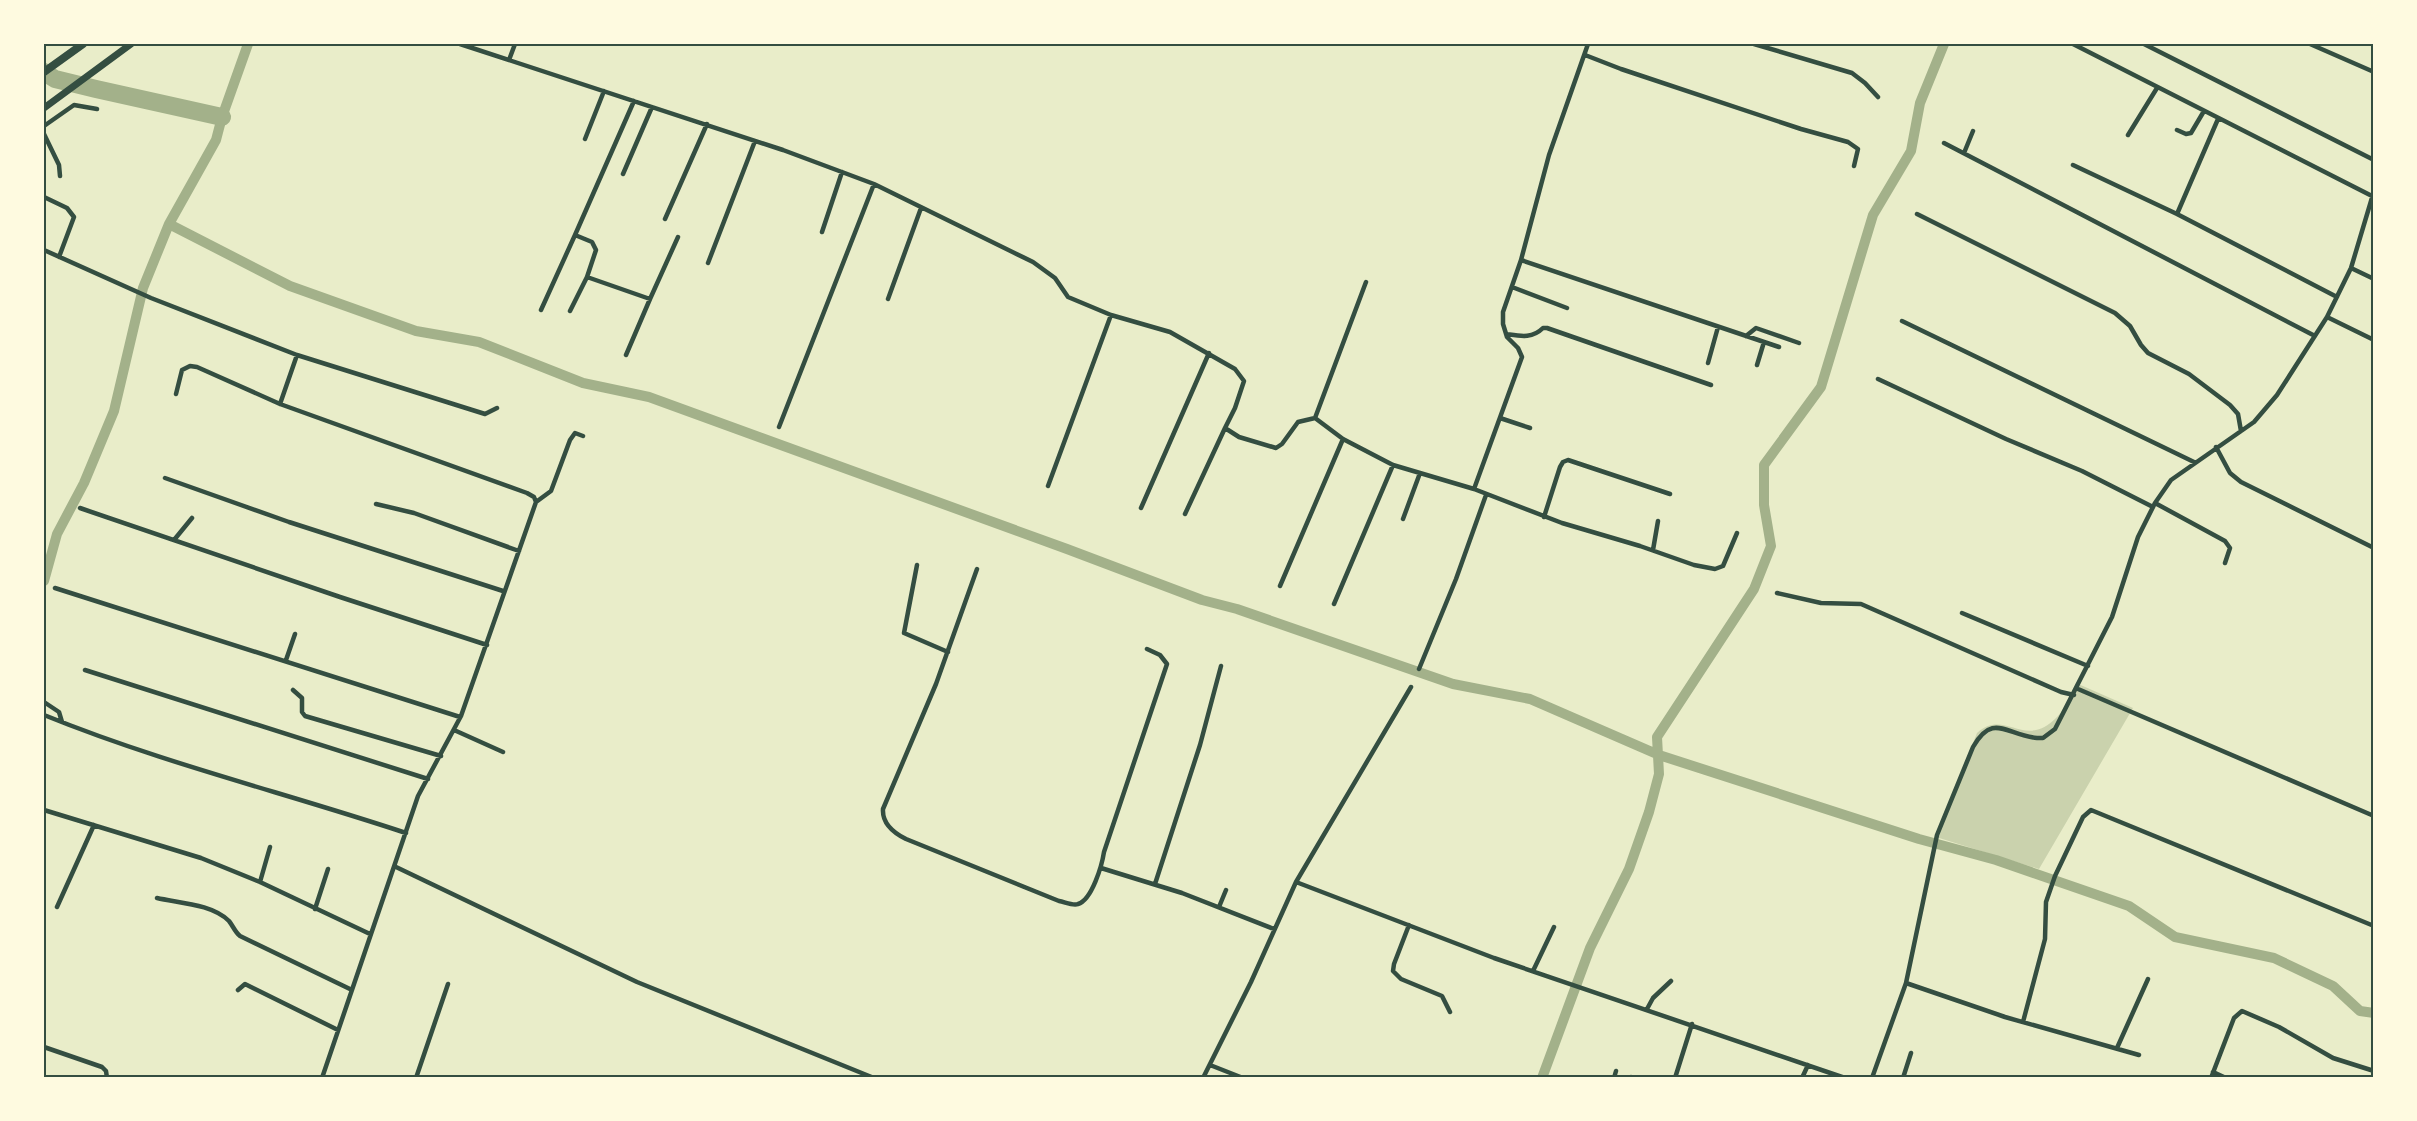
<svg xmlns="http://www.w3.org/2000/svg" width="2417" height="1121" font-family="Poppins,sans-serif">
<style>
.green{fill:#cad2ad}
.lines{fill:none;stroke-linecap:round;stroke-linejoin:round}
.canal{stroke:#a3b18a;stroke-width:10}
.river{stroke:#a3b18a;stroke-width:18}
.minor{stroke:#344e41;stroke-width:4.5}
.secondary{stroke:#344e41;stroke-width:7}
.trunk{stroke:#344e41;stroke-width:8}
.neatline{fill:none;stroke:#344e41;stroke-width:2}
</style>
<rect width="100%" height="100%" fill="#e9edc9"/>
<path class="green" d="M 2076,683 L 2133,708 L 2039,869 L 1936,837 L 1977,733 C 2005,707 2025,752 2058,716 C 2066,707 2071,693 2076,683 Z"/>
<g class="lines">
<path class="canal" d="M 169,224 L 290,286 L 416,331 L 479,342 L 583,383 L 649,397 L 1067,549 L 1202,600 L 1237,609 L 1453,684 L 1530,699 L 1659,755 L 1919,839 L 1996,860 L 2129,906 L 2175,937 L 2274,958 L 2333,986 L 2360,1011 L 2374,1013
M 44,581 L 57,534 L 84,483 L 114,411 L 143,288 L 169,224 L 216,140 L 222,117 L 248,44
M 1542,1078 L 1590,948 L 1629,869 L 1649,812 L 1659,774 L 1657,737 L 1754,589 L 1771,546 L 1764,505 L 1764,465 L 1821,387 L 1873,215 L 1911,151 L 1920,103 L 1944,44"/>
<path class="river" d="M 44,72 L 55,79 L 96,89 L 222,117"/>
<path class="minor" d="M 460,44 L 783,150 L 874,184 L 1033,262 L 1055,278 L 1068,297 L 1111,315 L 1170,332 L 1235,369 L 1244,381 L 1235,408 L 1225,428 L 1239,437 L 1276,448 L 1282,444 L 1298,422 L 1315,418 L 1343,439 L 1393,465 L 1474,489 L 1562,523 L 1640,546 L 1694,565 L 1715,569 L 1723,566 L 1737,533
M 1754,44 L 1852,73 L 1865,83 L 1878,97
M 2073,44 L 2372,196
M 2144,44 L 2374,160
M 2310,44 L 2374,72
M 1585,55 L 1621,69 L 1801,129 L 1848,142 L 1858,149 L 1854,166
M 509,60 L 515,44
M 2374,119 L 2374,121
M 44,126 L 74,105 L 97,109
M 2177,130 L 2186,134 L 2191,133 L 2204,111
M 44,134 L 59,165 L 60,176
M 2128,135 L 2157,88
M 585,139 L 604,91
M 1944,143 L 2315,336
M 1964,153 L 1973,131
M 2073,165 L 2177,214 L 2337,297
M 623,174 L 652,107
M 44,197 L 67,208 L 74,217 L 59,257
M 1917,214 L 2115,313 L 2130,326 L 2141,345 L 2148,353 L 2189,374 L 2230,405 L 2238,414 L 2241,431
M 2177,214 L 2218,119
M 665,219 L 707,124
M 822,232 L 842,172
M 44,250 L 151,298 L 297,355 L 485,414 L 497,408
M 1521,260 L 1779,347
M 708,263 L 755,141
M 2351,268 L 2374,279
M 587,277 L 650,299 L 678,237
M 1512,287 L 1567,308
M 888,299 L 921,208
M 541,310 L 575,235
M 570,311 L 587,277 L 596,250 L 592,242 L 575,235 L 634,101
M 2327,317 L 2374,340
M 1902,321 L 2194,462
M 1506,334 C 1520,336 1532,339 1543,328 L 1547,328 L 1711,385
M 1746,336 L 1756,328 L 1799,343
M 626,355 L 650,299
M 1708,363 L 1718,327
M 1757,365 L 1764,342
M 1878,379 L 2006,439 L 2082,471 L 2153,507
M 176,394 L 182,370 L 190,366 L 197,367 L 280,404 L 527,493 L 534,497 L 536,502
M 280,404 L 297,355
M 1315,418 L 1366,282
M 1500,418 L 1530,428
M 779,427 L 874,184
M 2216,447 L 2230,473 L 2241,482 L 2374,548
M 165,478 L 289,522 L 503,591
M 1048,486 L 1111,315
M 1474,489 L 1522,357 L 1518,348 L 1507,337 L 1503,324 L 1503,312 L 1521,260 L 1549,155 L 1588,44
M 2155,503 L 2225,541 L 2230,548 L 2225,563
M 376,504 L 414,513 L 519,551
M 80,508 L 340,597 L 487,645
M 1141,508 L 1209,353
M 1185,514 L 1225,428
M 1544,517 L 1560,467 L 1563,462 L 1568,460 L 1670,494
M 1403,519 L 1420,473
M 174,540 L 192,518
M 1653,550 L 1658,521
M 917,565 L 904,633 L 948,652
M 977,569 L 936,684 L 883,809 C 882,824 894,833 906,839 L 1059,901 C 1065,902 1073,906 1078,904 C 1092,900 1102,865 1104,852 L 1167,664 L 1160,655 L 1147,649
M 1280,586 L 1343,439
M 55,588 L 460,717
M 1777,593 L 1821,603 L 1861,604 L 2061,692 L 2074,695
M 1334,604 L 1393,465
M 1962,613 L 2088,666
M 286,660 L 295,634
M 1419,669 L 1456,579 L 1486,495
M 85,670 L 428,779
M 2078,689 L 2374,816
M 293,690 L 302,698 L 302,712 L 305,716 L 441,756
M 44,702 L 59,712 L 62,722
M 44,715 C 162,763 286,793 406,833
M 454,730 L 503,752
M 44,810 L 201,858 L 260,882 L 370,934
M 396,867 L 637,982 L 874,1078
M 1101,868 L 1182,893 L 1274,929
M 260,882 L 270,847
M 1296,882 L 1494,958 L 1845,1078
M 1155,884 L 1200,745 L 1221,666
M 157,898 C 179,903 212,904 229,921 C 233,926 235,932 240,936 L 352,990
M 57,907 L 94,825
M 1219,907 L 1226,890
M 315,909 L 328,869
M 1409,925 L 1394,964 L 1393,971 L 1401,979 L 1442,996 L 1450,1012
M 1533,971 L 1554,927
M 1906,983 L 2005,1017 L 2139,1055
M 238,990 L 245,984 L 338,1030
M 1647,1009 L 1653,998 L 1671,981
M 2023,1022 L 2045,939 L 2046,902 L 2055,876 L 2083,817 L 2091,810 L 2374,926
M 44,1047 L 102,1067 L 106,1071 L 107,1078
M 2117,1048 L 2148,979
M 1210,1065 L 1243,1078
M 2213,1072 L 2226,1078
M 322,1078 L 418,796 L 461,716 L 536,502 L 551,491 L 570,440 L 575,433 L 583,436
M 416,1078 L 448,984
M 1203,1078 L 1251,982 L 1296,882 L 1411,687
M 1614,1078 L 1616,1071
M 1631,1078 L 1631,1077
M 1675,1078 L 1692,1024
M 1802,1078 L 1808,1065
M 1872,1078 L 1906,983 L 1937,835 L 1973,747 C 1993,712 2006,735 2037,738 L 2043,738 L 2055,729 L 2112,617 L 2138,537 L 2155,503 L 2171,480 L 2254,422 L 2277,395 L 2327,317 L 2351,268 L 2374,191
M 1903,1078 L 1911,1053
M 2211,1078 L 2234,1018 L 2242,1011 L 2279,1027 L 2333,1058 L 2374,1071"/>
<path class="secondary" d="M 44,108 L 131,44"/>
<path class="trunk" d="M 44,72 L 83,44"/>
</g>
<rect width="2417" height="1121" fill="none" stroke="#fefae0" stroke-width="90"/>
<rect x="45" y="45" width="2327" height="1031" class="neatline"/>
</svg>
